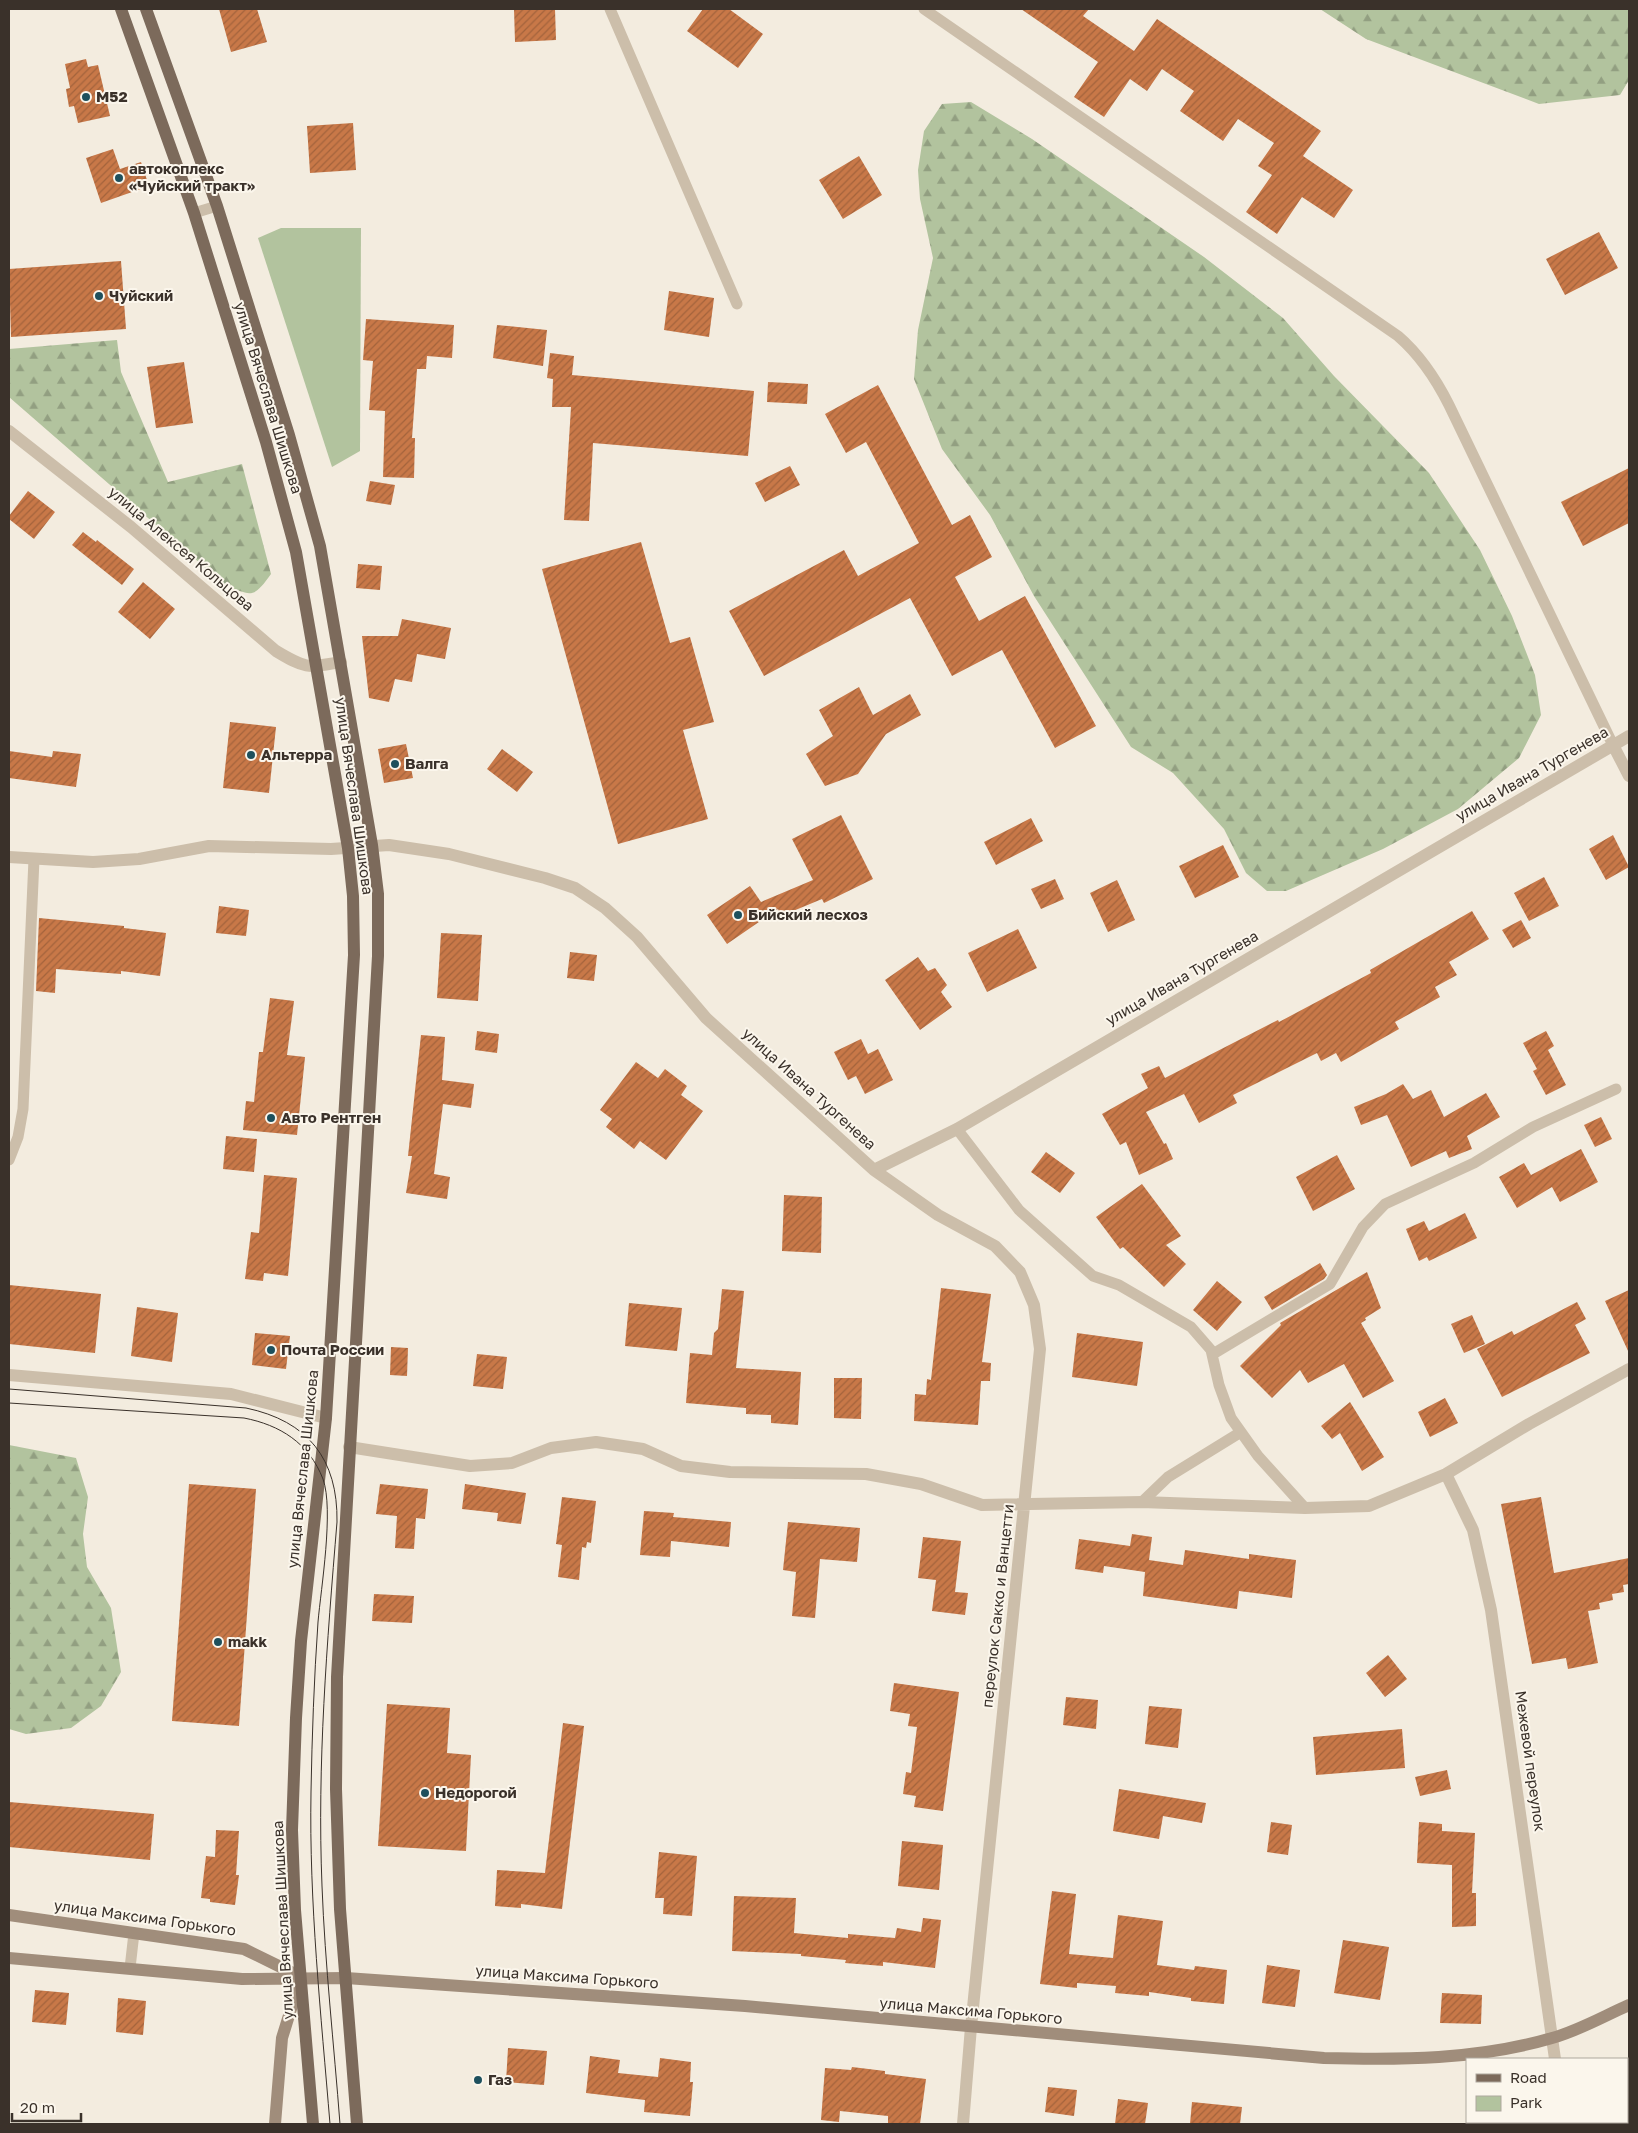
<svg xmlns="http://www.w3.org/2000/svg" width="1638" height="2133" font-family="'Golos Text',sans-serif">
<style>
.forest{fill:url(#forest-firs)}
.park{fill:#b2c39e}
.building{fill:url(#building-hatch)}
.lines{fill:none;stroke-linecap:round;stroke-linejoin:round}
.lane{stroke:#ccbeaa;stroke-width:11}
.street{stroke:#ccbeaa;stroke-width:12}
.secondary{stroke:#a08d7b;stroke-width:12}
.primary{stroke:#7c6a5b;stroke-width:12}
.tram{stroke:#3a312a;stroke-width:1}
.poi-dot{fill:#1e505d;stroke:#fbf6ec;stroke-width:2}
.labels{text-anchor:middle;stroke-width:4;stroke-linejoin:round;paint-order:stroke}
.poi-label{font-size:15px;font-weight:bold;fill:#3a312a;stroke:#fbf6ec;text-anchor:start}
.street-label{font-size:15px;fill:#3a312a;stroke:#fbf6ec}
</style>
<defs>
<pattern id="forest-firs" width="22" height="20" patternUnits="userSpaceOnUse" patternTransform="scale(1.25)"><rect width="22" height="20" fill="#b2c39e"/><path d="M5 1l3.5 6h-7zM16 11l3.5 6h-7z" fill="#929f81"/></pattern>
<pattern id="building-hatch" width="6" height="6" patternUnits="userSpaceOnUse" patternTransform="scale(1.25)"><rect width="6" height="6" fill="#c87848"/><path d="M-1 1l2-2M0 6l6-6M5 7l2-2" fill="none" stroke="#a3633c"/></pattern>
</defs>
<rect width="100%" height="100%" fill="#f3ecdf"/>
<path class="forest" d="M 1320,9 L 1629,9 L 1629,80 L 1620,95 L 1539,104 L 1366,39 Z
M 971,102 L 1032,139 L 1204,257 L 1283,318 L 1334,376 L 1429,473 L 1480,550 L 1512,616 L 1535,675 L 1541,715 L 1519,758 L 1458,809 L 1383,849 L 1286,891 L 1267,891 L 1246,873 L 1224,829 L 1173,773 L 1131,747 L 1034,596 L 990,515 L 942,449 L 914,379 L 918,330 L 933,258 L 920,199 L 918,170 L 924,131 L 942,104 Z
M 117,340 L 121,372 L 168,482 L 242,464 L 271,574 C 253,599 252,596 225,585 L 9,397 L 9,349 Z
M 9,1445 L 76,1458 L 88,1497 L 83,1534 L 87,1567 L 111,1608 L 121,1672 L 101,1706 L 71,1728 L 26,1734 L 9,1729 Z"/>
<path class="park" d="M 281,228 L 361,228 L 360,451 L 332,467 L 258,238 Z"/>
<path class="building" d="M 219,9 L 257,9 L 267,42 L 231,52 Z
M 514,9 L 555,9 L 556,40 L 515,42 Z
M 703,9 L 729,9 L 763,34 L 738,68 L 687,31 Z
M 1021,9 L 1089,9 L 1083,16 L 1134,51 L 1157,19 L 1321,131 L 1303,156 L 1353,190 L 1334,218 L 1302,197 L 1277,234 L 1246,212 L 1272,175 L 1258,166 L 1274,143 L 1238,119 L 1223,141 L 1180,111 L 1194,91 L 1162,69 L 1147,91 L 1130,79 L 1104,117 L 1074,97 L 1098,62 Z
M 86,59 L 88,67 L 98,65 L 110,116 L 78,123 L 74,106 L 69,107 L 66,89 L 70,88 L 65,64 Z
M 353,123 L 356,170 L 310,173 L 307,126 Z
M 113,149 L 120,169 L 141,162 L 149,186 L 101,203 L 86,158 Z
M 859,156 L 882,195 L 843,219 L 819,180 Z
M 1599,232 L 1618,268 L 1565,295 L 1546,259 Z
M 121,261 L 126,329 L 11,337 L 9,269 Z
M 669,291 L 714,298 L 709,337 L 664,330 Z
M 366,319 L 454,325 L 452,358 L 427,356 L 426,369 L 417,369 L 412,438 L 415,438 L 414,478 L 383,477 L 385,411 L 369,410 L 373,361 L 363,360 Z
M 497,325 L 547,330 L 543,366 L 493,358 Z
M 550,353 L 574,356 L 572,375 L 754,391 L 748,456 L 593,443 L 589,521 L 564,520 L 571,407 L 552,407 L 553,379 L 547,378 Z
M 184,362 L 193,423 L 156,428 L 147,367 Z
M 768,382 L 808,384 L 807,404 L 767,402 Z
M 878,385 L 952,525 L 970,515 L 992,557 L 955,577 L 979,621 L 1025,596 L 1096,726 L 1055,748 L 1002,650 L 952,676 L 910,598 L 764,676 L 729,611 L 844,550 L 858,576 L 919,543 L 866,442 L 846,453 L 825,414 Z
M 790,466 L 800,485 L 765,502 L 755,483 Z
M 1629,468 L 1629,523 L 1583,546 L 1561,502 Z
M 370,481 L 395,485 L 391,505 L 366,501 Z
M 28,491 L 55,512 L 34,539 L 9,519 L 9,516 Z
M 83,532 L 96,542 L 97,540 L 134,569 L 122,585 L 72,545 Z
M 641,542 L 670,643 L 690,637 L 714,722 L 683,730 L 708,819 L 618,844 L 542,569 Z
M 358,564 L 382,566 L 380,590 L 356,588 Z
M 143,582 L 175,609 L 150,639 L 118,612 Z
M 402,619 L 451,628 L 445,659 L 417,654 L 412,682 L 395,679 L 389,702 L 369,698 L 362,636 L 398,636 Z
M 859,687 L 873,715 L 910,694 L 921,715 L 886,734 L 858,774 L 825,786 L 806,754 L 833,736 L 819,710 Z
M 230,722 L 276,727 L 269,793 L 223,788 Z
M 406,744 L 413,778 L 384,783 L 378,749 Z
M 502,749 L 533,772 L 517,792 L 487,769 Z
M 9,751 L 52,757 L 53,751 L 81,754 L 76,787 L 9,778 Z
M 841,815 L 873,879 L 824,903 L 822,899 L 781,916 L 778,909 L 727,944 L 707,915 L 750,886 L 761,902 L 813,880 L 792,839 Z
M 1031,818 L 1043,841 L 996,865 L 984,842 Z
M 1613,835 L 1629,867 L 1606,880 L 1589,849 Z
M 1223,845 L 1239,877 L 1195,898 L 1179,866 Z
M 1544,877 L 1559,906 L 1529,921 L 1514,893 Z
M 1055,879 L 1064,899 L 1041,909 L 1031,889 Z
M 1117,880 L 1135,920 L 1108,932 L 1090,893 Z
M 219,906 L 249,910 L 246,936 L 216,933 Z
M 1472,911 L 1489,939 L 1449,962 L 1457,975 L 1435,987 L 1440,997 L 1395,1022 L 1399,1029 L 1341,1062 L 1336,1053 L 1321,1061 L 1317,1053 L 1233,1095 L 1237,1103 L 1199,1123 L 1184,1094 L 1146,1112 L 1164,1144 L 1166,1143 L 1173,1159 L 1139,1175 L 1126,1142 L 1120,1145 L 1102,1114 L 1148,1088 L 1141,1074 L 1159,1066 L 1165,1078 L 1278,1020 L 1279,1022 L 1371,973 L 1370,970 Z
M 39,918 L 124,926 L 124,928 L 166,933 L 160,976 L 121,971 L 121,974 L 56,969 L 55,993 L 36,991 Z
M 1521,920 L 1531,938 L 1513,948 L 1502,930 Z
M 1018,929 L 1037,968 L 987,992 L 968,953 Z
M 441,933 L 482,935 L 478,1001 L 437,998 Z
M 570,952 L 597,955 L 594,981 L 567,978 Z
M 918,957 L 928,971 L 935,968 L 947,985 L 941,992 L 952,1007 L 920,1030 L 885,980 Z
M 270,998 L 294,1001 L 287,1055 L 305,1057 L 297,1135 L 243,1130 L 246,1101 L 254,1102 L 259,1052 L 263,1052 Z
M 477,1031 L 499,1034 L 497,1053 L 475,1050 Z
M 1546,1031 L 1554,1046 L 1548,1050 L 1566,1085 L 1546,1095 L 1533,1071 L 1537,1069 L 1523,1043 Z
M 421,1035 L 445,1037 L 442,1080 L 474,1084 L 471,1108 L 443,1104 L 434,1174 L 450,1177 L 447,1199 L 406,1193 L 412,1156 L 408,1156 Z
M 861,1039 L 868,1054 L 878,1049 L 893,1080 L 865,1094 L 856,1076 L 848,1080 L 834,1052 Z
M 636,1062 L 658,1078 L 665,1069 L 687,1086 L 681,1095 L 703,1111 L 666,1160 L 640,1141 L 634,1149 L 606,1127 L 612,1119 L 600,1110 Z
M 1403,1084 L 1413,1099 L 1431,1090 L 1444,1117 L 1486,1093 L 1500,1117 L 1467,1136 L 1472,1149 L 1449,1158 L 1446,1151 L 1411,1167 L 1387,1115 L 1361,1125 L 1354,1107 L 1386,1094 Z
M 1601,1117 L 1612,1139 L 1595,1147 L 1584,1125 Z
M 226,1136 L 257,1139 L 254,1172 L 223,1169 Z
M 1581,1149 L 1598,1182 L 1560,1202 L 1552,1187 L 1517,1208 L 1499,1177 L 1524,1163 L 1531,1175 Z
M 1046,1152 L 1075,1173 L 1060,1193 L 1031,1172 Z
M 1337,1155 L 1355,1189 L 1313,1211 L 1296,1177 Z
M 264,1175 L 297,1178 L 288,1276 L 264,1273 L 263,1281 L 245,1279 L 251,1232 L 259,1233 Z
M 1142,1184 L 1181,1236 L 1166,1245 L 1186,1264 L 1164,1287 L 1123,1247 L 1120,1249 L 1096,1217 Z
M 784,1195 L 822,1197 L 821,1253 L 782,1251 Z
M 1465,1213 L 1477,1238 L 1429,1261 L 1427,1257 L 1419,1261 L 1406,1229 L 1424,1221 L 1429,1231 Z
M 1320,1263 L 1327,1275 L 1324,1279 L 1272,1310 L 1264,1297 Z
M 1367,1272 L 1381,1308 L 1365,1318 L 1366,1320 L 1361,1323 L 1394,1381 L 1363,1398 L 1344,1364 L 1308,1383 L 1300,1370 L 1272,1398 L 1240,1366 L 1281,1325 L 1280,1323 Z
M 1217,1281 L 1242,1302 L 1217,1331 L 1193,1310 Z
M 9,1285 L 101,1294 L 95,1353 L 9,1344 Z
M 941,1288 L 991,1294 L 982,1362 L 991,1363 L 990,1381 L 981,1381 L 978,1425 L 914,1421 L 915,1394 L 926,1395 L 927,1379 L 931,1380 Z
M 722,1289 L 744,1291 L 736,1368 L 801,1372 L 798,1425 L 771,1423 L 771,1415 L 746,1414 L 746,1408 L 686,1403 L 690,1353 L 712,1355 L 714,1333 L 718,1329 Z
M 1629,1290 L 1629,1353 L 1605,1301 Z
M 1577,1302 L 1586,1319 L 1575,1325 L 1590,1353 L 1502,1397 L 1477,1349 L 1512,1331 L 1514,1335 Z
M 629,1303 L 682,1308 L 677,1351 L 625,1346 Z
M 137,1307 L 178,1313 L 172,1362 L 131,1356 Z
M 1472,1315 L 1485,1344 L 1464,1353 L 1451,1324 Z
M 255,1333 L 290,1336 L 286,1369 L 252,1365 Z
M 1077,1333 L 1143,1342 L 1137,1386 L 1072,1377 Z
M 391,1347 L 408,1348 L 407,1376 L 390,1375 Z
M 477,1354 L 507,1357 L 503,1389 L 473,1386 Z
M 834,1378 L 862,1378 L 861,1419 L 834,1418 Z
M 1445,1398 L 1458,1423 L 1430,1437 L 1418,1412 Z
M 1350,1402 L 1384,1457 L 1362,1471 L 1340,1433 L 1332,1439 L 1321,1426 Z
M 189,1484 L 256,1489 L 239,1726 L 172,1721 Z
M 380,1484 L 428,1489 L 425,1519 L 416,1518 L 414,1549 L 395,1548 L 397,1516 L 376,1514 Z
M 465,1484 L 526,1493 L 521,1524 L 497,1521 L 498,1513 L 462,1509 Z
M 562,1497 L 596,1501 L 591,1543 L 587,1542 L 586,1548 L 582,1547 L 579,1580 L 558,1577 L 562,1545 L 556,1544 Z
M 1541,1497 L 1554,1573 L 1629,1558 L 1629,1584 L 1623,1585 L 1624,1592 L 1612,1594 L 1613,1600 L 1599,1603 L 1600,1609 L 1588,1611 L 1598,1663 L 1568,1669 L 1566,1658 L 1532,1664 L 1501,1504 Z
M 644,1511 L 674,1513 L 673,1517 L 731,1522 L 729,1547 L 671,1541 L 670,1557 L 640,1555 Z
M 788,1522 L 860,1528 L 857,1562 L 820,1559 L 815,1618 L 792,1616 L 796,1572 L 783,1570 Z
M 1132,1534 L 1152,1537 L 1149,1560 L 1183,1565 L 1185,1550 L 1249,1559 L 1249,1554 L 1296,1560 L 1292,1598 L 1239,1591 L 1237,1609 L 1143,1596 L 1145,1572 L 1104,1566 L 1103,1573 L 1075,1569 L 1079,1539 L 1130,1546 Z
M 923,1537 L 961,1541 L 955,1592 L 968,1593 L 965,1615 L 932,1611 L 936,1580 L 918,1578 Z
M 374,1594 L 414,1596 L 412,1623 L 372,1621 Z
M 1388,1655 L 1407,1679 L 1385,1697 L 1366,1673 Z
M 894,1683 L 959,1692 L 943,1811 L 914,1807 L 916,1796 L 903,1794 L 906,1772 L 911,1773 L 917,1727 L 908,1726 L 910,1714 L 890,1711 Z
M 1066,1697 L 1098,1700 L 1096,1729 L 1063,1725 Z
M 387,1704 L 450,1708 L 447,1753 L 471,1755 L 466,1851 L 378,1846 Z
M 1149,1706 L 1182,1709 L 1178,1748 L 1145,1744 Z
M 563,1723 L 584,1726 L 562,1909 L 521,1904 L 521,1908 L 495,1906 L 497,1870 L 545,1873 Z
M 1402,1729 L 1405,1768 L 1316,1775 L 1313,1737 Z
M 1447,1770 L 1451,1789 L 1420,1796 L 1415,1777 Z
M 1119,1789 L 1206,1803 L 1202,1823 L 1163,1816 L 1159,1839 L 1113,1831 Z
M 9,1802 L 154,1814 L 150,1860 L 9,1847 Z
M 1271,1822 L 1292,1825 L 1288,1855 L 1267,1852 Z
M 1419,1822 L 1442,1824 L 1442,1831 L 1475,1833 L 1472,1893 L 1476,1893 L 1476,1926 L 1452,1927 L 1452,1865 L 1417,1863 Z
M 216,1830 L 239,1831 L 236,1875 L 239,1875 L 235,1905 L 210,1902 L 210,1899 L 201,1898 L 206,1856 L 215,1857 Z
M 902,1841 L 943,1845 L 939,1890 L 898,1886 Z
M 659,1852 L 697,1856 L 692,1916 L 663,1914 L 664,1898 L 655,1898 Z
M 1052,1891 L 1076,1894 L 1069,1954 L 1113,1958 L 1118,1915 L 1163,1921 L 1157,1965 L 1194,1970 L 1195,1966 L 1227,1970 L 1224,2004 L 1191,2001 L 1191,1998 L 1149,1992 L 1149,1996 L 1115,1993 L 1116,1986 L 1077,1983 L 1077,1988 L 1040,1984 Z
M 734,1896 L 796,1898 L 794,1933 L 848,1938 L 848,1934 L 895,1938 L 897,1928 L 921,1932 L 923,1918 L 941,1920 L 935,1968 L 883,1962 L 883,1966 L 845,1963 L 846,1960 L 801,1956 L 801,1954 L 732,1951 Z
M 1343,1940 L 1389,1947 L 1380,2000 L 1334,1993 Z
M 1267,1965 L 1300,1970 L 1295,2007 L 1262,2003 Z
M 35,1990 L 69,1993 L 66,2025 L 32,2022 Z
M 1442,1993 L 1482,1995 L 1481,2024 L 1440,2023 Z
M 118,1998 L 146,2001 L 143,2035 L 116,2032 Z
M 508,2048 L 547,2051 L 544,2085 L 506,2082 Z
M 590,2056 L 620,2060 L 618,2073 L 658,2077 L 660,2058 L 691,2062 L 690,2082 L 693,2082 L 690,2116 L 644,2112 L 645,2100 L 586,2093 Z
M 852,2067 L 885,2071 L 885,2074 L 926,2079 L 920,2124 L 888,2124 L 888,2116 L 840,2111 L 839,2122 L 821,2120 L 825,2068 L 851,2070 Z
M 1048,2087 L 1077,2090 L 1074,2116 L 1045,2112 Z
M 1118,2099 L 1148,2103 L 1145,2124 L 1115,2124 Z
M 1192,2102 L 1242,2107 L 1240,2124 L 1190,2124 Z"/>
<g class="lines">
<path class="lane" d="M 610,9 L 737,304
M 924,9 L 1398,336 C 1420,355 1436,379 1449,405 L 1613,745
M 194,213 L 217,206
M 957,1129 L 1019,1210 L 1093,1276 L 1119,1285 L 1191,1327 L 1211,1350 L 1219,1385 L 1231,1418 L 1258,1456 L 1305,1508
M 9,1160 L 18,1137 L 23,1109 L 34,859
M 1213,1354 L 1330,1284 L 1363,1227 L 1385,1204 L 1474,1163 L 1533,1127 L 1616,1089
M 1142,1502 L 1168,1477 L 1241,1432
M 130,1968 L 134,1933"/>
<path class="street" d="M 9,431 L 131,527 L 276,651 C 306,669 307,668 341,662
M 1613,745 L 1629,776
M 9,857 L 93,862 L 139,859 L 209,846 L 331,849 L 389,845 L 449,854 L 545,878 L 575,888 L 605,908 L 637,937 L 706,1018 L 874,1170 L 938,1215 L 995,1246 L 1020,1272 L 1034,1305 L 1040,1349 L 971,2027 L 963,2124
M 874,1170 L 957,1129 L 1629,736
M 9,1375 L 231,1394 L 326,1418
M 349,1447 L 470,1466 L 512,1463 L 551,1448 L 596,1442 L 643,1449 L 681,1466 L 730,1472 L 866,1474 L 921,1484 L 982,1505 L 1142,1502 L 1305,1508 L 1369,1506 L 1446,1474 L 1529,1424 L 1629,1369
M 1446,1474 L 1473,1530 L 1491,1610 L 1555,2059
M 1561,2122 L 1561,2124"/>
<path class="secondary" d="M 9,1915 L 244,1949 L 299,1976
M 9,1958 L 242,1979 L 346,1978 L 745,2006 L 1324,2058 C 1401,2060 1477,2060 1552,2038 C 1578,2031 1604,2016 1629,2005
M 275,2124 L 282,2038 L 300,1980"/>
<path class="primary" d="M 121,9 L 194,213 L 266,442 L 296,552 L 348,848 L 353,896 L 354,955 L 326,1418 L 301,1641 L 296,1718 L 292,1830 L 295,1910 L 313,2124
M 146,9 L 217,206 L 289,435 L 320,546 L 372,845 L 378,894 L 378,956 L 337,1677 L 336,1789 L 340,1909 L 357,2124"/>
<path class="tram" d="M 9,1389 L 246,1408 C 308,1421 338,1459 337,1522 C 327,1643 317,1764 322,1886 C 325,1965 334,2045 340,2124
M 9,1403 L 244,1418 C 280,1425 309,1443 323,1479 C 334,1510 321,1588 318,1622 C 314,1679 312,1736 311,1792 C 309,1903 321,2014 330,2124"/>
</g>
<g class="poi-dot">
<circle cx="86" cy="97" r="5"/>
<circle cx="119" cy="178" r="5"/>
<circle cx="99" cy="296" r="5"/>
<circle cx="251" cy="755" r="5"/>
<circle cx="395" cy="764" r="5"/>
<circle cx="738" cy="915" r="5"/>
<circle cx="271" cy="1118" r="5"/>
<circle cx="271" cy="1350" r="5"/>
<circle cx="218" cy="1642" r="5"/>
<circle cx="425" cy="1793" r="5"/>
<circle cx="478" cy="2080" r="5"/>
</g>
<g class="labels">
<g class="poi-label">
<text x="96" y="102">М52</text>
<text x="129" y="174">автокоплекс<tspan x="129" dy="17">«Чуйский тракт»</tspan></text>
<text x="109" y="301">Чуйский</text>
<text x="261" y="760">Альтерра</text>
<text x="405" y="769">Валга</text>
<text x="748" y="920">Бийский лесхоз</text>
<text x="281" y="1123">Авто Рентген</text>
<text x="281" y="1355">Почта России</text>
<text x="228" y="1647">makk</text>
<text x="435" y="1798">Недорогой</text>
<text x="488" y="2085">Газ</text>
</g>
<g class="street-label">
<text transform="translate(268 398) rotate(73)" y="5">улица Вячеслава Шишкова</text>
<text transform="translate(181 549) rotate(40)" y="5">улица Алексея Кольцова</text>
<text transform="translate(1532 774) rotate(-30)" y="5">улица Ивана Тургенева</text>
<text transform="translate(354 796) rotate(82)" y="5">улица Вячеслава Шишкова</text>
<text transform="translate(1182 978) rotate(-30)" y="5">улица Ивана Тургенева</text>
<text transform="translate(809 1089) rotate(42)" y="5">улица Ивана Тургенева</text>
<text transform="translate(303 1469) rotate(-84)" y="5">улица Вячеслава Шишкова</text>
<text transform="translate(998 1606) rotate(-84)" y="5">переулок Сакко и Ванцетти</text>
<text transform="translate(1530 1761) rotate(82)" y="5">Межевой переулок</text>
<text transform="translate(145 1918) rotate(8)" y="5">улица Максима Горького</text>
<text transform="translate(283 1920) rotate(-93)" y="5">улица Вячеслава Шишкова</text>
<text transform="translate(567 1977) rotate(4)" y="5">улица Максима Горького</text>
<text transform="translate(971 2011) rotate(5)" y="5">улица Максима Горького</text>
</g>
</g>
<rect width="1638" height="2133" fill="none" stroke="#3a312a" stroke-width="20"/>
<rect x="1466" y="2058" width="162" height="65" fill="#fbf6ec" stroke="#aea79e"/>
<rect x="1476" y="2074" width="25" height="8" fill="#7c6a5b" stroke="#aea79e"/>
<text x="1510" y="2083" font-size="15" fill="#3a312a">Road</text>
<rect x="1476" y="2096" width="25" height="15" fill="#b2c39e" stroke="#aea79e"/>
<text x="1510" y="2108" font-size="15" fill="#3a312a">Park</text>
<path d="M12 2113v8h69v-8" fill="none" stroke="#3a312a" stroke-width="2.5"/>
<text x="20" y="2113" font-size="15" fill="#3a312a" stroke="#fbf6ec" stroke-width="4" paint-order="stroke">20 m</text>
</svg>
